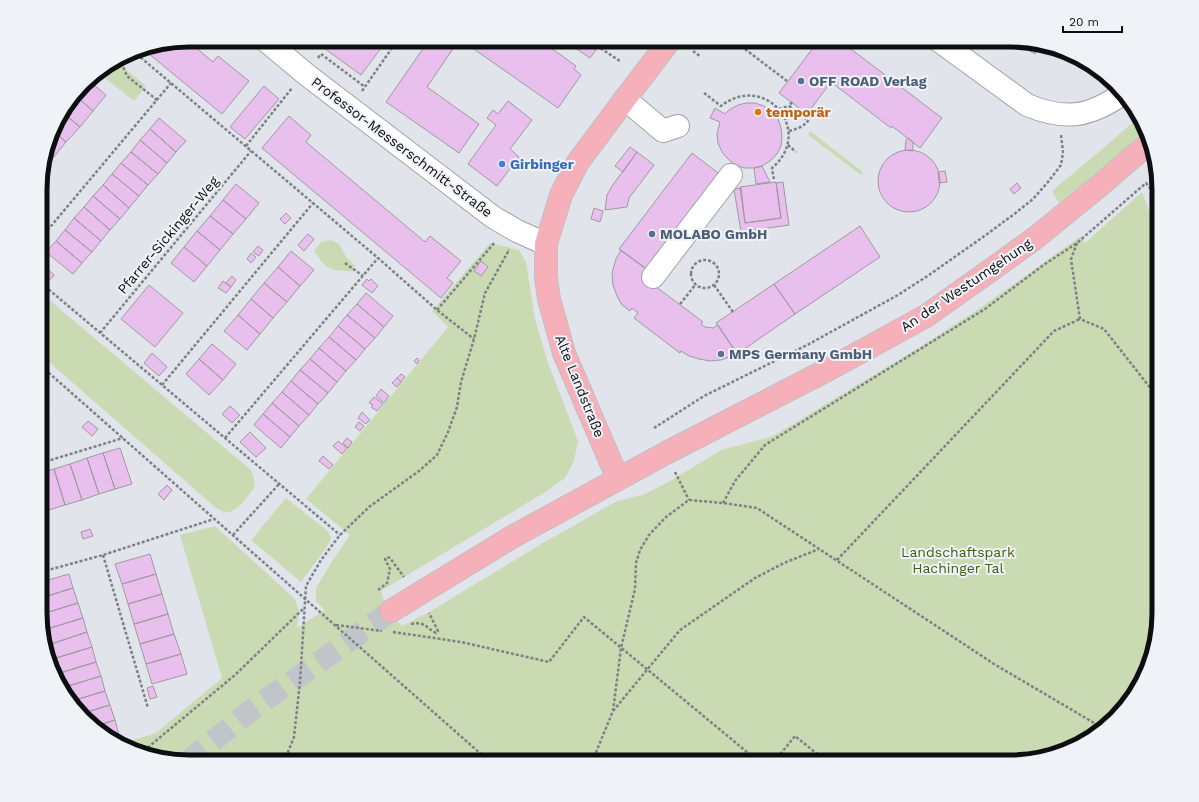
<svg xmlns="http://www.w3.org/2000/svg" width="1199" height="802" font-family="'Work Sans',sans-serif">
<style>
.green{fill:#cadbb3}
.building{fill:#e9bfee;stroke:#9e9a9e}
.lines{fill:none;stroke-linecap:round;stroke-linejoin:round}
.major-tunnel{stroke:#c1c5ca;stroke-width:22;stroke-dasharray:22 11;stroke-linecap:butt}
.minor-casing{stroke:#9fa3a8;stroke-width:24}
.major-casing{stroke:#c0c0c1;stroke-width:24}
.path{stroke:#7d8084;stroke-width:2.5;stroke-dasharray:3 2;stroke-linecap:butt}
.minor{stroke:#fff;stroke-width:22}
.major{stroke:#f5b0b9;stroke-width:22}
.service-dot{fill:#5c6f8a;stroke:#eff3f8;stroke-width:1.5}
.food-dot{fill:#e8710a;stroke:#eff3f8;stroke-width:1.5}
.shop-dot{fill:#3f7fe0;stroke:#eff3f8;stroke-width:1.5}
.labels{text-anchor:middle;stroke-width:4;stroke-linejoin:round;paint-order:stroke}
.service-label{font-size:14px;font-weight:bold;fill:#4e5e75;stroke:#eff3f8;text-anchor:start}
.food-label{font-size:14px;font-weight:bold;fill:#c56008;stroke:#eff3f8;text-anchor:start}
.street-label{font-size:14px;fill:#0c0e0f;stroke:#eff3f8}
.shop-label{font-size:14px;font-weight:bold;fill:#366cbe;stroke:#eff3f8;text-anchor:start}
.park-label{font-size:14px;fill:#445e0b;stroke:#eff3f8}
.rim{fill:none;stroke:#0c0e0f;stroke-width:5}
</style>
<rect width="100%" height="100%" fill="#e1e5eb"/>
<path class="green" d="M 118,63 L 146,86 L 134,101 L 106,79 Z
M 1140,116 L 1144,131 L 1116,157 L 1059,203 L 1052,191 L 1107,145 Z
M 810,131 L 863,172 L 861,175 L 808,135 Z
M 1142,192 L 1159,236 L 1159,623 L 1151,661 L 1134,696 L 1084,742 L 1020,762 L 188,762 L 141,754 L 121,744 L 156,733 L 222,678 L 180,535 L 215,526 L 295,599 L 299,611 L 297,628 L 325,610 L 316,602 L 316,588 L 331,563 L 350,535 L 306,499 L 448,327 L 432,311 L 490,243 L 519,250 L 526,262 L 535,319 L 547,360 L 578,441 L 574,461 L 565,478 L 547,491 L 381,591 C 385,606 392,616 402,626 L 431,611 L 543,543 L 617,501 L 643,495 L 670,481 L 721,450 L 773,436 L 920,347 L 983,306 L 1081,236 L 1085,243 Z
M 331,240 L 339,244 L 347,258 L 355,265 L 352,271 C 330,271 326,269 314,251 L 321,242 Z
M 41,293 L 251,470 L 254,479 L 255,487 C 248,495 240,510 229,512 C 224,513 220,510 216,508 L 41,355 Z
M 286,498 L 329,532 L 331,539 L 326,548 L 301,582 L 251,540 Z"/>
<path class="building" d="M 187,40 L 213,62 L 218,56 L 249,81 L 222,114 L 143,49 Z
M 313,40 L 387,40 L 361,75 Z
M 429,40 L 459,40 L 427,87 L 479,124 L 459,153 L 386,102 Z
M 461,40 L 540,40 L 576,66 L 574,69 L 581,75 L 558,108 Z
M 580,40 L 596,50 L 590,58 L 575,48 Z
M 819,40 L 839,40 L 942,118 L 920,148 L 892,126 L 891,128 L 831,82 L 807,114 L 779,93 Z
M 1011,40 L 1040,45 L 1035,54 Z
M 88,80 L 106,95 L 93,111 L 76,96 Z
M 264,86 L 279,99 L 245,139 L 230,127 Z
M 76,96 L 93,111 L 80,127 L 63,113 Z
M 508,101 L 532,120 L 510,149 L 519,157 L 497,186 L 468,164 L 496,125 L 487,118 L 493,110 L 498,114 Z
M 746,103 L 755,103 L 764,106 L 772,112 L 778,119 L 781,128 L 782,137 L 781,146 L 777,154 L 770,161 L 762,166 L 754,168 L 744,168 L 735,165 L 728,159 L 722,152 L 718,143 L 717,134 L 720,122 L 710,118 L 715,108 L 725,114 L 729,110 L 738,105 Z
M 63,113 L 80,127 L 66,142 L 53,131 L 55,123 Z
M 289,116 L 311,135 L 306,142 L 425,242 L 430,236 L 461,261 L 447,278 L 453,283 L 441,298 L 262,148 Z
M 159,118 L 186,141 L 176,152 L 150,129 Z
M 150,129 L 176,152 L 167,163 L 140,140 Z
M 53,131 L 66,142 L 53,158 L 46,153 Z
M 908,138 L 913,142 L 913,151 L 905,150 L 906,140 Z
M 140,140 L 167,163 L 158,174 L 131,152 Z
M 630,147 L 637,152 L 623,172 L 615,166 Z
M878 181a31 31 0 1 1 62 0a31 31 0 1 1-62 0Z
M 131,152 L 158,174 L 148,185 L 121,163 Z
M 637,152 L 654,165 L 629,198 L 627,207 L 605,210 L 607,195 L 612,186 Z
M 46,153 L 53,158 L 41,173 L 41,169 Z
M 692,153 L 722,176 L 650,272 L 619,249 Z
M 121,163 L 148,185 L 139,196 L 112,174 Z
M 762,166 L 770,182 L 756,184 L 754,168 Z
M 945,171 L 947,182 L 939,183 L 938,172 Z
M 112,174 L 139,196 L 129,208 L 103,185 Z
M 776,182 L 781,218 L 745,223 L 740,187 Z
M 783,182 L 789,225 L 741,232 L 734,189 L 741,188 L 745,223 L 781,218 L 776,183 Z
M 1017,183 L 1021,188 L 1014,194 L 1010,189 Z
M 236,184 L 259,203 L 246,219 L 223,200 Z
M 103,185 L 129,208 L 120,219 L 93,196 Z
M 93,196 L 120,219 L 110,230 L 84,207 Z
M 223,200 L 246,219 L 233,234 L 210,216 Z
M 84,207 L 110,230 L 101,241 L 74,218 Z
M 594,208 L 603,211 L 600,222 L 591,219 Z
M 286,213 L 291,218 L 285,224 L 280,219 Z
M 210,216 L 233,234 L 220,250 L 197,231 Z
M 74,218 L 101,241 L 92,252 L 65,230 Z
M 860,226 L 880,257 L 795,314 L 774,284 Z
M 65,230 L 92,252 L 82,263 L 56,241 Z
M 197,231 L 220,250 L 207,266 L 184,247 Z
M 308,234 L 314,239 L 304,251 L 298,245 Z
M 56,241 L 82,263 L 73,274 L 46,252 Z
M 258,246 L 263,250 L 259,256 L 253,252 Z
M 184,247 L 207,266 L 194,282 L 171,263 Z
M 621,250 L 648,270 L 651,283 L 703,322 L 701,324 L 705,327 L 713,328 L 718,325 L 736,352 L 729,357 L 721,360 L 710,361 L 699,359 L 689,356 L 681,351 L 680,353 L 634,318 L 638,313 L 632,308 L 630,311 L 622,305 L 617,296 L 613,285 L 612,273 L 616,259 Z
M 291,251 L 314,270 L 300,286 L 278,267 Z
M 251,253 L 256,257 L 251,263 L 247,259 Z
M 481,261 L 488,267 L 481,276 L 474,271 Z
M 41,263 L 54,275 L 46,284 L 41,279 Z
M 278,267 L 300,286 L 287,302 L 264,283 Z
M 232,276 L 236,280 L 231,287 L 226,283 Z
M 367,279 L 369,281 L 371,279 L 378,286 L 372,293 L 362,285 Z
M 223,281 L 231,287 L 226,293 L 218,288 Z
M 264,283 L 287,302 L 273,318 L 251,299 Z
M 774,284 L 795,314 L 737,354 L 716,323 Z
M 149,285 L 183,313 L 155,347 L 121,319 Z
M 366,293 L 393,316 L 384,327 L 357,304 Z
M 251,299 L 273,318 L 260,334 L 238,315 Z
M 357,304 L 384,327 L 375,338 L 347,315 Z
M 238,315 L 260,334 L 247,350 L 224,331 Z
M 347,315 L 375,338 L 365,349 L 338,326 Z
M 338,326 L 365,349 L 356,360 L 329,337 Z
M 329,337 L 356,360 L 346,371 L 319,348 Z
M 212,344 L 236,364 L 223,380 L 199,359 Z
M 319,348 L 346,371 L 337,382 L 310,359 Z
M 152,353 L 167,367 L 159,376 L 144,363 Z
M 417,358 L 419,360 L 417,364 L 414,361 Z
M 199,359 L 223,380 L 209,395 L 186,374 Z
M 310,359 L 337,382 L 328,393 L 300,370 Z
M 300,370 L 328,393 L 318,404 L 291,381 Z
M 401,374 L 405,377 L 401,382 L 397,378 Z
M 397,378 L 401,382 L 397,387 L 392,383 Z
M 291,381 L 318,404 L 309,415 L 282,392 Z
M 381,389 L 389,396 L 384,403 L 376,396 Z
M 41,391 L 49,416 L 41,418 Z
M 282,392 L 309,415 L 299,426 L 272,403 Z
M 374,397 L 383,404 L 377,411 L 371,407 L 373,405 L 369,403 Z
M 272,403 L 299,426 L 290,437 L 263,414 Z
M 230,406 L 240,415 L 232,423 L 222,414 Z
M 362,412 L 370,420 L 366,424 L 358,418 Z
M 263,414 L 290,437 L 281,448 L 254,425 Z
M 88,421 L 98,429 L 92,436 L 82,427 Z
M 359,422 L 364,426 L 360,431 L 355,427 Z
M 250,432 L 266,448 L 256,457 L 240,442 Z
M 347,438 L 352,442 L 348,448 L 343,443 Z
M 338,441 L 347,448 L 342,454 L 333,446 Z
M 120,448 L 132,484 L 115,489 L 103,453 Z
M 103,453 L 115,489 L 99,494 L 87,458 Z
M 323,456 L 333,465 L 329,469 L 319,461 Z
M 87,458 L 99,494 L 82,500 L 70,464 Z
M 70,464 L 82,500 L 65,505 L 54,469 Z
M 54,469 L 65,505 L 49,510 L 41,488 L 41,473 Z
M 167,485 L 172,490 L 164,500 L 158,494 Z
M 41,488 L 49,510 L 41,513 Z
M 90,529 L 93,536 L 83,539 L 81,532 Z
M 150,554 L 156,574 L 122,584 L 115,564 Z
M 69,574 L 73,588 L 41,598 L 41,582 Z
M 156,574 L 162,594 L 128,604 L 122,584 Z
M 73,588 L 78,603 L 42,614 L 41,598 Z
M 162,594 L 168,614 L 134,624 L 128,604 Z
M 78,603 L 83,618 L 47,629 L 42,614 Z
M 168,614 L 174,634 L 140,644 L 134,624 Z
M 83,618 L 87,632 L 51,644 L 47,629 Z
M 87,632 L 92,647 L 56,658 L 51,644 Z
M 174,634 L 181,654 L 146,664 L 140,644 Z
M 92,647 L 96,662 L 60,673 L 56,658 Z
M 181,654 L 187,674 L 152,684 L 146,664 Z
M 96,662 L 101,676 L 65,687 L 60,673 Z
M 101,676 L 105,691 L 72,701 L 68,696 L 65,687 Z
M 153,686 L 157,697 L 150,699 L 147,688 Z
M 105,691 L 110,705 L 84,713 L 72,701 Z
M 110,705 L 115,720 L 96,726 L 84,713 Z
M 115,720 L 119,735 L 108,738 L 96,726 Z"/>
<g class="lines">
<path class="major-tunnel" d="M 187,762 L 250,711 L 391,611"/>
<defs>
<path id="minor" d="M 265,40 L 307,75 L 493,217 L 517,231 L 546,244
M 938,40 L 1027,105 C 1064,120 1087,118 1121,95
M 625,99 L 663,131 L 678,126
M 653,277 L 731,175"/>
<path id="major" d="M 618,479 L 564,353 L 549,299 L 546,278 L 546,244 L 561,195 L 578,162 L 625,99 L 670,40
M 391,611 L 512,537 L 666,453 L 831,368 L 926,316 L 981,277 L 1034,239 L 1098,187 L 1148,144"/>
</defs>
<use href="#minor" class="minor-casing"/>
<use href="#major" class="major-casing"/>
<path class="path" d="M 588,40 L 620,61
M 733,40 L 787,81
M 133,51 L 378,258 L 437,310 L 474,339
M 693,51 L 701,57
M 318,58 L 321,54 L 365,87
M 117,60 L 122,64 L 127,76 L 157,100
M 362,91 L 392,48 L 392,45 L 396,40
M 704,93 L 721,106 C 766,71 815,132 772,168 L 774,180
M 792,102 L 789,106 L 806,119
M 779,109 L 789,106
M 789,131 C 806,127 807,122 817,109
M 788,145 L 796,152
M 246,146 L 292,88
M 41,238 L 171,83
M 1077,243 L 1071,259 L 1080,319 L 1104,329 L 1159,399
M691 274a14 14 0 1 1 28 0a14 14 0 1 1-28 0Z
M 345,263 L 363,276
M 41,283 L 340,535
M 714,285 L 733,312
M 680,304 L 696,284
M 437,310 L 495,242
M 100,333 L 251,151
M 41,366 L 490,762
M 162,385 L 313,203
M 654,428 L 704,396 L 809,344 L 898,295 L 929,275 L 983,237 L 1013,215 L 1033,199 L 1048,182 L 1061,165 L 1063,152 L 1061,135
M 225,438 L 378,258
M 41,463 L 123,438
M 675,472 L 689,500
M 723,503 L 735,481 L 765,445 L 985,309 L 1045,264 L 1077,243 L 1146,183 L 1150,188 L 1159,183
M 233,535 L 279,484
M 103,555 L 148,708
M 837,560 L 1054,331 L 1080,319
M 41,572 L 103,555 L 214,519
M 378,590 L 387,583 L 390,569 L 385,559 L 387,557 L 390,558 L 404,577
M 411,624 C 425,621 426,628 436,633 L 438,631 L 429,613
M 336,625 L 382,631
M 393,632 L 461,642 L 549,662 L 584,617 L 759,762
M 613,711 L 680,630 L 755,578 L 784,563 L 819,549
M 140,754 L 235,675 L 304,608
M 284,762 L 294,737 L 300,682 L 306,586 L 321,560 L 340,535 L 369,507 L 419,471 L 437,455 L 448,432 L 457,407 L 461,382 L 474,339 L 485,293 L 509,250 L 508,250
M 592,762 L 613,711 L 621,648 L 635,589 L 636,563 L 640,550 L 649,535 L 666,517 L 689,500 L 723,503 L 757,508 L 994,664 L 1101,727
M 774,762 L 795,736 L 827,762"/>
<use href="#minor" class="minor"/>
<use href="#major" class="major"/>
</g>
<g class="service-dot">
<circle cx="801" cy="81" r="4"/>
<circle cx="652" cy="234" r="4"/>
<circle cx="721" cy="354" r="4"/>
</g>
<circle class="food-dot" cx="758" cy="112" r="4"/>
<circle class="shop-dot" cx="502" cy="164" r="4"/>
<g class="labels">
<g class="service-label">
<text x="809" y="86">OFF ROAD Verlag</text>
<text x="660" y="239">MOLABO GmbH</text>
<text x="729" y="359">MPS Germany GmbH</text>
</g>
<g class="food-label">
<text x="766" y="117">temporär</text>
</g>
<g class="street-label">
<text transform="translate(402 147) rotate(37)" y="5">Professor-Messerschmitt-Straße</text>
<text transform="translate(168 235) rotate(-50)" y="5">Pfarrer-Sickinger-Weg</text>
<text transform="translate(966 285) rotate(-34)" y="5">An der Westumgehung</text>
<text transform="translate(580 386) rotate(68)" y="5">Alte Landstraße</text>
</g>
<g class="shop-label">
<text x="510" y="169">Girbinger</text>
</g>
<g class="park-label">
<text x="958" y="557">Landschaftspark<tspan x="958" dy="16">Hachinger Tal</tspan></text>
</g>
</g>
<path d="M0 0H1199V802H0ZM189 47H1010A142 142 0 0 1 1152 189V613A142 142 0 0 1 1010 755H189A142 142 0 0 1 47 613V189A142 142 0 0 1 189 47Z" fill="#eff3f8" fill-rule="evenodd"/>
<path class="rim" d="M189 47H1010A142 142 0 0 1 1152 189V613A142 142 0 0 1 1010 755H189A142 142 0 0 1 47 613V189A142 142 0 0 1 189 47Z"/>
<path d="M1063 26v6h59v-6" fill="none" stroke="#0c0e0f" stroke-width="2"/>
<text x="1069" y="26" font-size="12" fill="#0c0e0f" stroke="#eff3f8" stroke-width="3" paint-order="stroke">20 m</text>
</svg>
